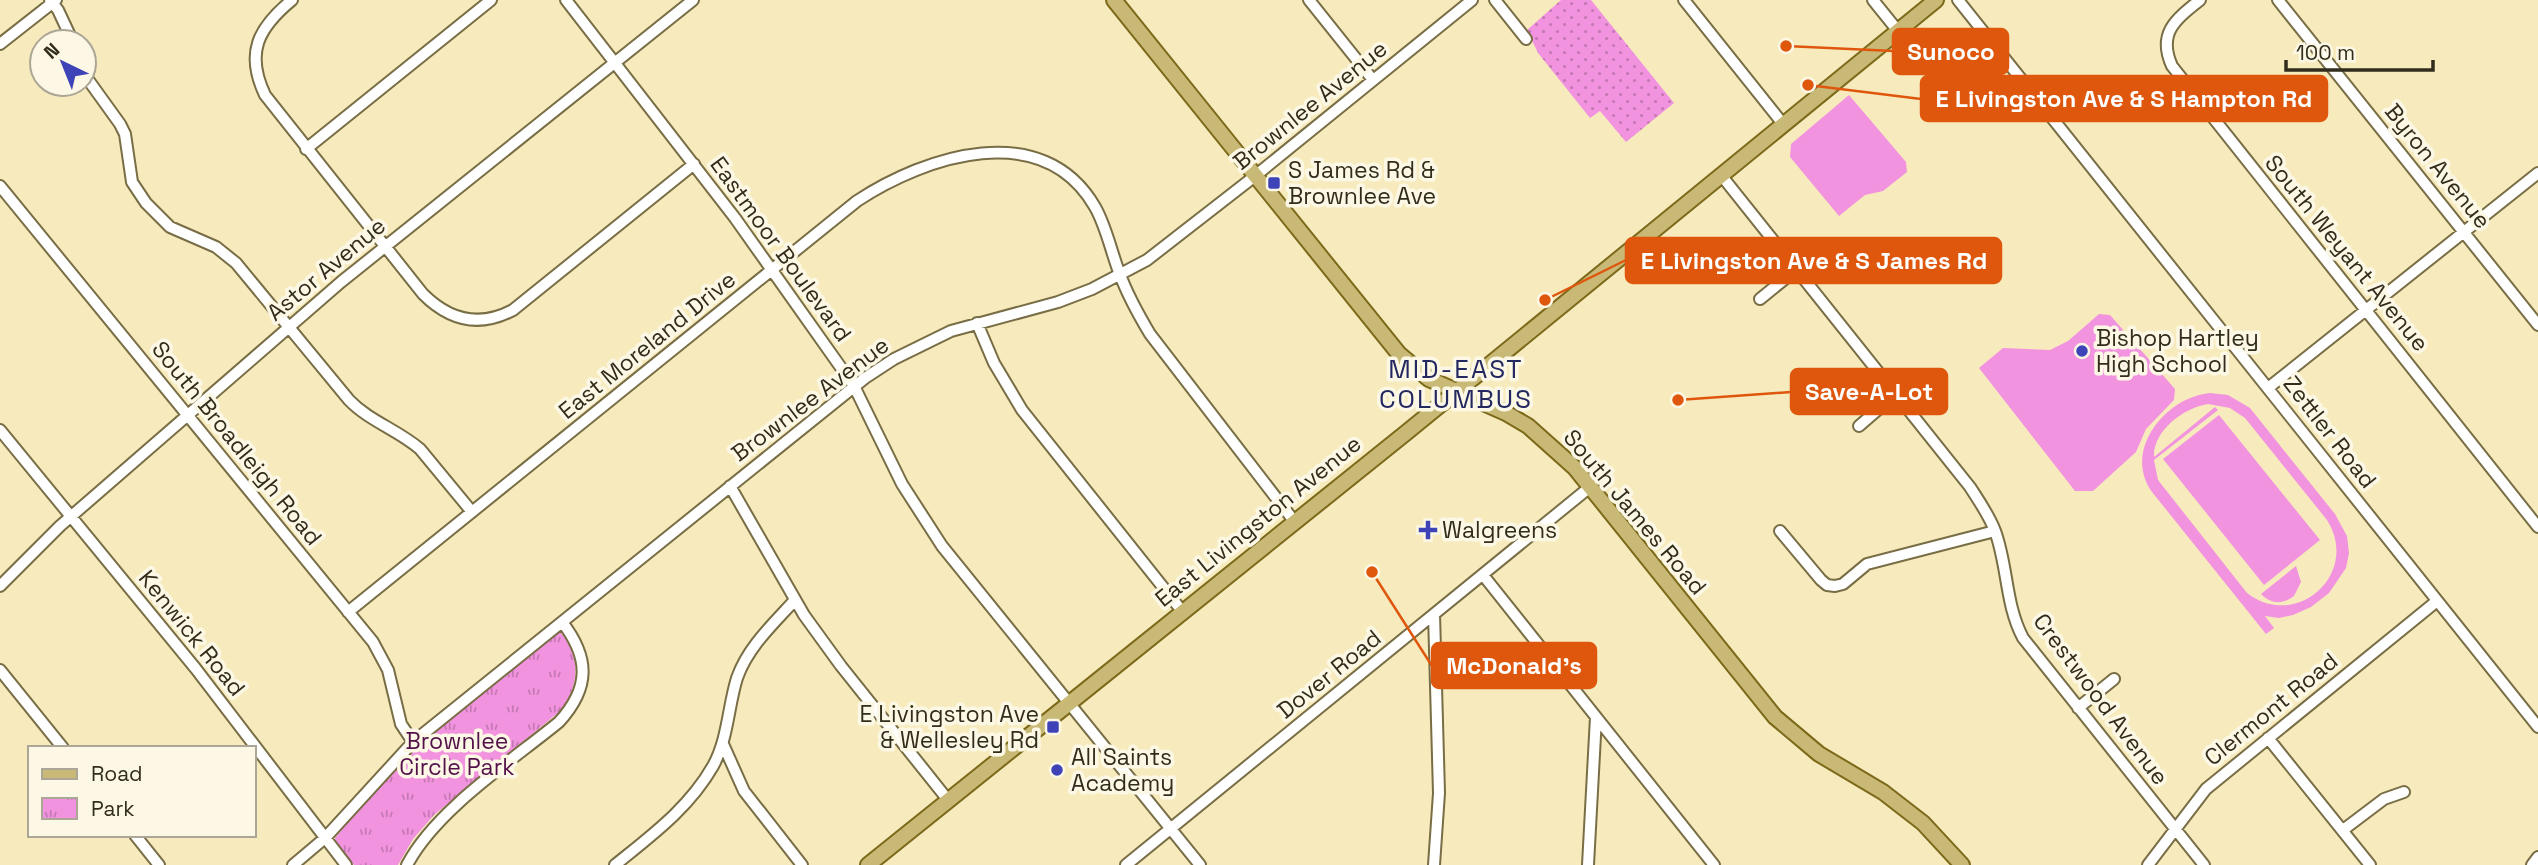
<svg xmlns="http://www.w3.org/2000/svg" width="2538" height="865" font-family="'Space Grotesk',sans-serif">
<style>
.grass{fill:url(#grass-dots)}
.park{fill:url(#park-tufts)}
.pitch{fill:#f293df;fill-rule:evenodd}
.lines{fill:none;stroke-linecap:round;stroke-linejoin:round}
.minor-casing{stroke:#786d45;stroke-width:14}
.major-casing{stroke:#7c691a;stroke-width:18}
.minor{stroke:#fff;stroke-width:10}
.major{stroke:#c8b976;stroke-width:14}
.poi-dot{fill:#3e44b8;stroke:#fdf8e6;stroke-width:2.5}
.labels{text-anchor:middle;stroke-width:7;stroke-linejoin:round;paint-order:stroke}
.street-label{font-size:23px;fill:#312c1b;stroke:#fdf8e6}
.poi-label{font-size:23px;fill:#312c1b;stroke:#fdf8e6;text-anchor:start}
.park-label{font-size:23px;fill:#531149;stroke:#fdf8e6}
.quarter-label{font-size:26px;letter-spacing:2px;fill:#232861;stroke:#fdf8e6}
.leader{fill:none;stroke:#df570d;stroke-width:2.5}
.callout-dot{fill:#df570d;stroke:#fdf8e6;stroke-width:2.5}
.callout{fill:#df570d;stroke:#df570d;stroke-width:2.5}
.callout-label{font-size:24px;text-anchor:middle;font-weight:bold;fill:#fff}
</style>
<defs>
<pattern id="grass-dots" width="8" height="8" patternUnits="userSpaceOnUse" patternTransform="scale(1.75)"><rect width="8" height="8" fill="#f293df"/><path d="M2 2h.1M6 6h.1" fill="none" stroke="#c578b4" stroke-width="1.8" stroke-linecap="round"/></pattern>
<pattern id="park-tufts" width="24" height="20" patternUnits="userSpaceOnUse" patternTransform="scale(1.75)"><rect width="24" height="20" fill="#f293df"/><path d="M3 7l-1-3M5 7V3M7 7l1-3M15 17l-1-3M17 17v-4M19 17l1-3" fill="none" stroke="#c578b4"/></pattern>
</defs>
<rect width="100%" height="100%" fill="#f7ebbe"/>
<path class="grass" d="M 1561,0 L 1591,0 L 1674,103 L 1626,142 L 1600,111 L 1590,118 L 1538,53 L 1527,30 Z"/>
<path class="park" d="M 556,633 L 561,633 C 582,657 579,689 559,712 L 434,815 L 413,839 L 398,865 L 354,865 L 336,843 L 335,838 L 379,784 L 404,759 L 429,736 Z"/>
<path class="pitch" d="M 1849,95 L 1906,162 L 1907,172 L 1883,191 L 1865,195 L 1839,216 L 1790,157 L 1791,144 Z
M 2099,314 L 2110,315 L 2175,389 L 2174,400 L 2146,429 L 2136,452 L 2093,491 L 2075,491 L 1979,368 L 2003,348 L 2050,350 L 2068,341 Z
M 2210,393 L 2228,395 L 2250,408 L 2335,514 L 2347,536 L 2349,553 L 2346,568 L 2329,593 L 2311,607 L 2293,615 L 2279,618 L 2265,616 L 2274,628 L 2266,634 L 2152,492 C 2122,450 2166,397 2210,393 ZM 2208,404 L 2230,408 L 2245,418 L 2327,520 C 2361,574 2296,631 2247,593 L 2158,480 L 2154,460 L 2218,410 L 2215,407 L 2154,457 C 2153,431 2183,408 2208,404 Z
M 2219,415 L 2320,540 L 2264,585 L 2163,459 Z
M 2296,566 L 2301,582 L 2294,596 C 2282,605 2271,604 2261,594 Z"/>
<g class="lines">
<defs>
<path id="minor" d="M 50,0 L 58,10 L 73,42
M 292,0 C 258,28 245,53 265,95 L 423,294 C 449,320 479,328 513,310 L 694,164
M 566,0 L 735,218 L 854,386 L 902,484 L 942,546 L 1200,865
M 1309,0 L 1373,80
M 1495,0 L 1526,39
M 1684,0 L 1783,124
M 1873,0 L 1898,31
M 1958,0 L 2538,727
M 2200,0 C 2176,19 2157,33 2172,66 L 2538,527
M 2278,0 L 2538,325
M 0,44 L 56,0
M 84,74 L 120,124 L 125,134 L 132,182 L 146,203 L 170,227 L 216,247 L 236,263 L 349,400 C 369,421 398,430 420,449 L 472,512
M 306,149 L 491,0
M 1721,175 L 1970,487 C 1979,501 1989,515 1995,531 C 2008,566 2005,604 2023,638 L 2204,865
M 0,186 L 373,642 L 388,670 L 401,724 L 413,742
M 1760,299 L 1797,269
M 977,323 L 994,363 L 1022,410 L 1182,611
M 2268,388 L 2538,173
M 1859,426 L 1896,394
M 0,430 L 196,669 L 346,865
M 730,486 L 804,615 L 841,666 L 948,800
M 1780,531 L 1821,580 L 1827,585 L 1835,586 L 1843,584 L 1867,564 L 1995,531
M 1483,575 L 1714,865
M 0,586 L 60,526 L 341,282 L 693,0
M 348,612 L 857,201 C 925,156 1043,117 1095,207 C 1106,226 1111,251 1119,272 C 1127,294 1138,314 1150,334 L 1294,521
M 1434,614 L 1439,793 L 1434,865
M 0,670 L 63,748
M 2078,708 L 2114,679
M 2268,738 L 2370,865
M 723,744 L 744,791 L 802,865
M 2343,830 L 2384,799 L 2404,792
M 135,835 L 159,865
M 293,865 L 325,838 L 413,742 L 865,378 L 894,359 L 951,331 L 1058,302 L 1092,289 L 1147,260 L 1255,176 L 1472,0
M 407,865 C 436,810 510,762 559,722 C 590,688 590,658 562,622
M 615,865 C 652,835 689,808 713,766 C 728,739 728,707 737,678 C 748,647 773,624 795,600
M 1126,865 L 1590,487
M 1588,865 L 1596,717
M 2148,865 L 2206,789 L 2437,601
M 2532,865 L 2538,857"/>
<path id="major" d="M 1114,0 L 1399,354 L 1429,379 L 1506,413 L 1528,426 L 1575,468 L 1775,717 L 1819,754 L 1883,792 L 1923,823 L 1962,865
M 868,865 L 1407,432 L 1936,0"/>
</defs>
<use href="#minor" class="minor-casing"/>
<use href="#major" class="major-casing"/>
<use href="#minor" class="minor"/>
<use href="#major" class="major"/>
</g>
<g class="poi-dot">
<rect x="1267" y="176" width="14" height="14" rx="3.5"/>
<circle cx="2082" cy="351" r="7"/>
<path d="M1424.5 519.5h7v7h7v7h-7v7h-7v-7h-7v-7h7z"/>
<rect x="1046" y="720" width="14" height="14" rx="3.5"/>
<circle cx="1057" cy="770" r="7"/>
</g>
<g class="labels">
<g class="street-label">
<text transform="translate(1310 105) rotate(-39)" y="8">Brownlee Avenue</text>
<text transform="translate(2438 166) rotate(51)" y="8">Byron Avenue</text>
<text transform="translate(781 249) rotate(54)" y="8">Eastmoor Boulevard</text>
<text transform="translate(2347 253) rotate(51)" y="8">South Weyant Avenue</text>
<text transform="translate(326 269) rotate(-40)" y="8">Astor Avenue</text>
<text transform="translate(647 345) rotate(-39)" y="8">East Moreland Drive</text>
<text transform="translate(810 399) rotate(-37)" y="8">Brownlee Avenue</text>
<text transform="translate(2330 432) rotate(52)" y="8">Zettler Road</text>
<text transform="translate(237 443) rotate(51)" y="8">South Broadleigh Road</text>
<text transform="translate(1635 512) rotate(50)" y="8">South James Road</text>
<text transform="translate(1258 521) rotate(-39)" y="8">East Livingston Avenue</text>
<text transform="translate(192 633) rotate(51)" y="8">Kenwick Road</text>
<text transform="translate(1329 674) rotate(-39)" y="8">Dover Road</text>
<text transform="translate(2101 699) rotate(53)" y="8">Crestwood Avenue</text>
<text transform="translate(2271 709) rotate(-39)" y="8">Clermont Road</text>
</g>
<g class="poi-label">
<text x="1288" y="178">S James Rd &amp;<tspan x="1288" dy="26">Brownlee Ave</tspan></text>
<text x="2096" y="346">Bishop Hartley<tspan x="2096" dy="26">High School</tspan></text>
<text x="1442" y="538">Walgreens</text>
<text x="1039" y="722" text-anchor="end">E Livingston Ave<tspan x="1039" dy="26">&amp; Wellesley Rd</tspan></text>
<text x="1071" y="765">All Saints<tspan x="1071" dy="26">Academy</tspan></text>
</g>
<g class="park-label">
<text x="457" y="749">Brownlee<tspan x="457" dy="26">Circle Park</tspan></text>
</g>
<g class="quarter-label">
<text x="1456" y="378">MID-EAST<tspan x="1456" dy="30">COLUMBUS</tspan></text>
</g>
</g>
<path class="leader" d="M1786 46L1893 51M1808 85L1921 99M1545 300L1626 260M1678 400L1791 392M1372 572L1432 666"/>
<g class="callout-dot">
<circle cx="1786" cy="46" r="7"/>
<circle cx="1808" cy="85" r="7"/>
<circle cx="1545" cy="300" r="7"/>
<circle cx="1678" cy="400" r="7"/>
<circle cx="1372" cy="572" r="7"/>
</g>
<g class="callout">
<rect x="1893" y="29" width="115" height="45" rx="7"/>
<rect x="1921" y="76" width="406" height="45" rx="7"/>
<rect x="1626" y="238" width="375" height="45" rx="7"/>
<rect x="1791" y="369" width="156" height="45" rx="7"/>
<rect x="1432" y="643" width="164" height="45" rx="7"/>
</g>
<g class="callout-label">
<text x="1951" y="60">Sunoco</text>
<text x="2124" y="107">E Livingston Ave &amp; S Hampton Rd</text>
<text x="1814" y="269">E Livingston Ave &amp; S James Rd</text>
<text x="1869" y="400">Save-A-Lot</text>
<text x="1514" y="674">McDonald's</text>
</g>
<rect x="28" y="746" width="228" height="91" fill="#fdf8e6" stroke="#aba695" stroke-width="2"/>
<rect x="42" y="769" width="35" height="10" fill="#c8b976" stroke="#aba695" stroke-width="2"/>
<text x="91" y="781" font-size="21" fill="#312c1b">Road</text>
<rect x="42" y="798" width="35" height="21" fill="url(#park-tufts)" stroke="#aba695" stroke-width="2"/>
<text x="91" y="816" font-size="21" fill="#312c1b">Park</text>
<g transform="translate(63 63) rotate(317)"><circle r="33" fill="#fdf8e6" stroke="#aba695" stroke-width="2"/>
<path d="M0-5L12 26L0 18L-12 26Z" fill="#3e44b8"/>
<text y="-10" font-size="19" font-weight="bold" text-anchor="middle" fill="#312c1b">N</text>
</g>
<path d="M2286 60v10h147v-10" fill="none" stroke="#312c1b" stroke-width="3.5"/>
<text x="2296" y="60" font-size="21" fill="#312c1b" stroke="#fdf8e6" stroke-width="5" paint-order="stroke">100 m</text>
</svg>
